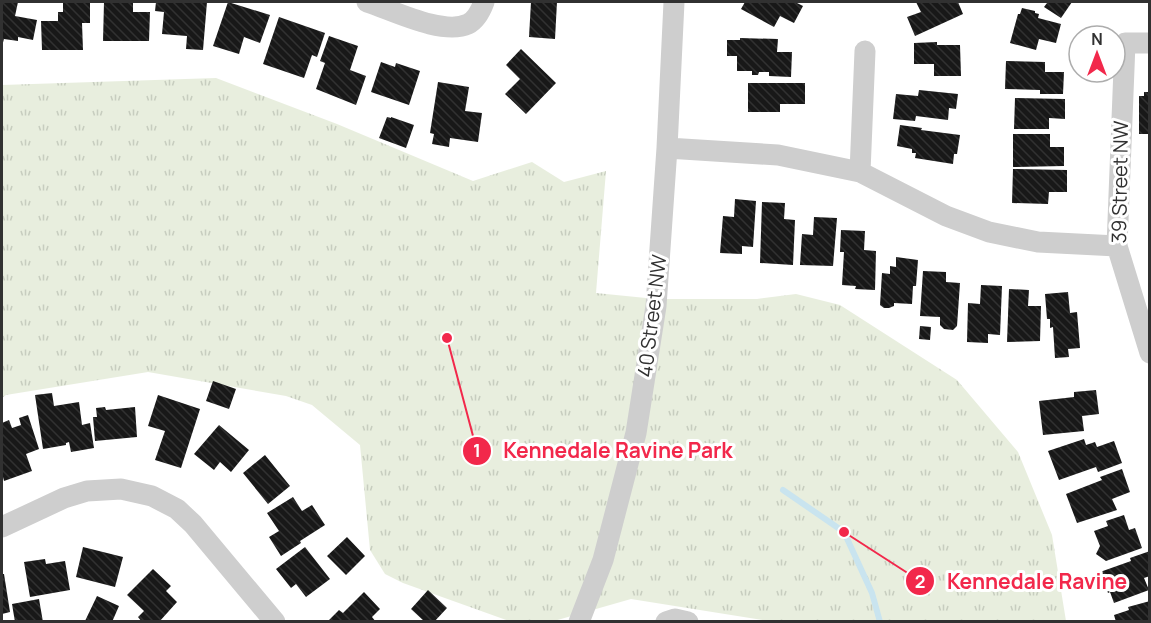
<svg xmlns="http://www.w3.org/2000/svg" width="1151" height="623" font-family="Manrope,sans-serif">
<style>
.park{fill:url(#park-tufts)}
.lines{fill:none;stroke-linecap:round;stroke-linejoin:round}
.stream{stroke:#c9e4ef;stroke-width:6}
.building{fill:url(#building-back-hatch)}
.minor{stroke:#cecece;stroke-width:21}
.labels{text-anchor:middle;stroke-width:6;stroke-linejoin:round;paint-order:stroke}
.street-label{font-size:20px;fill:#313131;stroke:#fff}
.leader{fill:none;stroke:#f2284b;stroke-width:2}
.callout-dot{fill:#f2284b;stroke:#fff;stroke-width:2}
.mark-label{font-size:18px;text-anchor:middle;font-weight:bold;fill:#fff}
.callout-label{font-size:21px;text-anchor:middle;font-weight:bold;fill:#f2284b;stroke:#fff;stroke-width:6;stroke-linejoin:round;paint-order:stroke}
</style>
<defs>
<pattern id="park-tufts" width="24" height="20" patternUnits="userSpaceOnUse" patternTransform="scale(1.5)"><rect width="24" height="20" fill="#e8eede"/><path d="M3 7l-1-3M5 7V3M7 7l1-3M15 17l-1-3M17 17v-4M19 17l1-3" fill="none" stroke="#c7cdbf"/></pattern>
<pattern id="building-back-hatch" width="6" height="6" patternUnits="userSpaceOnUse" patternTransform="scale(1.5)"><rect width="6" height="6" fill="#181818"/><path d="M-1 5l2 2M0 0l6 6M5-1l2 2" fill="none" stroke="#313131"/></pattern>
</defs>
<rect width="100%" height="100%" fill="#fff"/>
<path class="park" d="M 216,78 L 337,124 L 473,181 L 532,162 L 564,182 L 606,171 L 596,293 L 656,299 L 757,299 L 796,294 L 840,305 L 957,380 L 1018,452 L 1052,535 L 1066,621 L 769,621 L 631,599 L 554,621 L 509,621 L 403,583 L 385,574 L 370,550 L 360,445 L 312,405 L 286,396 L 148,372 L 6,395 L 2,398 L 2,85 Z"/>
<g class="lines">
<path class="stream" d="M 783,490 L 844,532 L 872,593 L 880,622"/>
</g>
<path class="building" d="M 2,2 L 18,2 L 15,16 L 37,20 L 33,40 L 18,37 L 18,41 L 4,39 L 2,46 Z
M 63,2 L 90,2 L 90,23 L 82,23 L 83,50 L 42,50 L 41,21 L 58,21 L 58,12 L 63,12 Z
M 104,2 L 133,2 L 133,12 L 150,12 L 149,41 L 103,41 Z
M 156,2 L 207,2 L 203,50 L 186,49 L 187,36 L 162,34 L 164,12 L 155,11 Z
M 228,2 L 270,15 L 260,43 L 244,37 L 239,54 L 213,46 Z
M 531,2 L 557,2 L 555,39 L 529,37 Z
M 745,2 L 795,2 L 803,6 L 794,23 L 780,16 L 774,27 L 741,9 Z
M 916,2 L 958,2 L 963,14 L 915,36 L 907,17 L 921,12 Z
M 1045,2 L 1072,2 L 1061,18 L 1044,7 L 1047,3 Z
M 1022,8 L 1035,11 L 1035,13 L 1039,14 L 1038,18 L 1061,24 L 1056,43 L 1039,39 L 1036,50 L 1010,43 L 1018,14 L 1020,14 Z
M 279,17 L 325,33 L 317,57 L 312,55 L 304,78 L 263,64 Z
M 329,36 L 358,46 L 350,70 L 366,76 L 356,105 L 316,89 L 325,63 L 320,61 Z
M 740,38 L 778,39 L 777,52 L 792,52 L 791,77 L 769,76 L 769,72 L 759,72 L 758,75 L 752,75 L 752,71 L 737,71 L 737,56 L 727,56 L 727,40 L 740,40 Z
M 937,42 L 937,45 L 960,45 L 961,76 L 934,76 L 934,64 L 914,64 L 914,43 Z
M 521,49 L 556,83 L 526,114 L 505,94 L 520,79 L 506,65 Z
M 1006,61 L 1045,62 L 1045,72 L 1064,72 L 1063,94 L 1040,94 L 1040,90 L 1005,89 Z
M 381,62 L 395,67 L 396,63 L 420,71 L 409,105 L 371,92 Z
M 438,82 L 469,87 L 465,111 L 482,113 L 478,142 L 450,138 L 449,147 L 432,144 L 434,134 L 430,133 Z
M 748,83 L 805,83 L 805,104 L 780,104 L 780,112 L 748,112 Z
M 919,90 L 958,94 L 956,109 L 949,108 L 948,120 L 916,116 L 915,121 L 893,119 L 896,94 L 918,96 Z
M 1144,92 L 1150,92 L 1150,134 L 1139,134 L 1139,96 L 1144,96 Z
M 1015,98 L 1065,99 L 1065,119 L 1049,118 L 1049,129 L 1014,129 Z
M 387,117 L 391,118 L 391,117 L 414,125 L 406,148 L 379,138 Z
M 900,125 L 922,128 L 921,130 L 960,135 L 957,154 L 954,154 L 953,164 L 915,158 L 916,153 L 912,153 L 912,149 L 897,146 Z
M 1013,134 L 1050,134 L 1050,147 L 1064,147 L 1064,166 L 1013,167 Z
M 1013,169 L 1067,170 L 1067,192 L 1049,192 L 1048,204 L 1012,203 Z
M 735,199 L 756,201 L 753,247 L 742,246 L 742,254 L 720,253 L 723,216 L 734,217 Z
M 762,202 L 785,203 L 784,219 L 795,220 L 793,265 L 760,263 Z
M 814,217 L 837,218 L 833,266 L 800,265 L 802,234 L 813,235 Z
M 841,230 L 865,231 L 864,250 L 876,251 L 875,290 L 855,289 L 856,286 L 842,285 L 844,252 L 840,252 Z
M 896,257 L 918,260 L 916,286 L 913,286 L 912,304 L 894,303 L 894,306 L 889,308 L 884,308 L 880,305 L 882,273 L 890,274 L 890,266 L 896,267 Z
M 923,271 L 946,272 L 946,282 L 960,283 L 957,326 L 953,330 L 944,329 L 940,325 L 940,317 L 920,316 Z
M 981,285 L 1002,286 L 1000,335 L 988,334 L 988,343 L 967,342 L 968,303 L 980,304 Z
M 1009,289 L 1029,290 L 1028,306 L 1041,306 L 1040,341 L 1007,342 Z
M 1068,292 L 1070,313 L 1077,312 L 1080,348 L 1068,349 L 1069,357 L 1055,358 L 1053,327 L 1050,328 L 1050,319 L 1047,319 L 1045,294 Z
M 920,326 L 931,327 L 930,340 L 919,339 Z
M 213,381 L 236,389 L 229,409 L 206,401 Z
M 1096,390 L 1099,414 L 1082,416 L 1084,431 L 1043,435 L 1039,401 L 1074,397 L 1074,392 Z
M 52,393 L 54,406 L 79,402 L 82,425 L 90,423 L 94,448 L 71,452 L 69,442 L 66,443 L 66,445 L 43,449 L 35,395 Z
M 158,395 L 200,409 L 181,468 L 155,460 L 165,431 L 148,426 Z
M 105,407 L 106,410 L 135,407 L 137,437 L 95,441 L 93,417 L 97,417 L 96,408 Z
M 28,415 L 39,449 L 26,454 L 32,471 L 4,481 L 2,473 L 2,423 L 9,420 L 12,428 L 21,425 L 19,418 Z
M 219,425 L 249,450 L 231,472 L 220,462 L 214,470 L 194,454 Z
M 1084,439 L 1086,445 L 1095,442 L 1097,447 L 1114,441 L 1122,463 L 1098,472 L 1096,467 L 1059,480 L 1048,451 Z
M 265,455 L 290,486 L 268,504 L 243,473 Z
M 1122,469 L 1130,492 L 1112,499 L 1117,510 L 1077,523 L 1066,494 L 1102,480 L 1100,477 Z
M 293,497 L 302,511 L 312,505 L 325,525 L 300,541 L 301,543 L 281,556 L 269,537 L 279,531 L 267,513 Z
M 1124,515 L 1129,530 L 1135,528 L 1142,548 L 1106,561 L 1096,554 L 1100,546 L 1094,531 L 1108,526 L 1106,521 Z
M 347,537 L 365,556 L 346,575 L 327,556 Z
M 83,547 L 123,557 L 115,587 L 76,577 Z
M 305,547 L 330,579 L 306,597 L 296,584 L 291,588 L 276,569 Z
M 1150,551 L 1150,576 L 1144,578 L 1149,590 L 1114,603 L 1110,592 L 1108,593 L 1100,572 L 1131,561 L 1130,558 Z
M 45,559 L 46,564 L 65,561 L 70,590 L 30,597 L 24,562 Z
M 153,569 L 171,586 L 166,591 L 177,602 L 159,622 L 142,622 L 138,617 L 144,611 L 127,595 Z
M 2,574 L 4,574 L 10,612 L 2,614 Z
M 428,590 L 447,608 L 434,622 L 425,622 L 411,609 Z
M 364,592 L 380,609 L 372,617 L 376,622 L 327,622 L 339,610 L 343,613 Z
M 97,596 L 119,606 L 112,622 L 85,621 Z
M 39,599 L 43,622 L 15,622 L 12,604 Z
M 1150,601 L 1150,622 L 1116,622 L 1114,615 L 1129,610 L 1128,607 Z"/>
<g class="lines">
<path class="minor" d="M 367,2 C 392,10 443,36 468,24 C 476,20 481,10 484,2
M 1150,43 L 1125,43 L 1117,246 L 1150,353
M 667,148 L 778,155 L 860,172 L 946,216 L 989,232 L 1038,242 L 1117,246
M 860,172 L 865,51
M 2,527 L 64,498 L 87,491 L 121,489 L 152,496 L 177,509 L 193,524 L 275,622
M 579,622 L 603,560 L 636,433 L 656,306 L 667,148 L 674,2
M 666,622 L 675,619 L 688,622"/>
</g>
<g class="labels">
<g class="street-label">
<text transform="translate(1120 182) rotate(-89)" y="7">39 Street NW</text>
<text transform="translate(652 316) rotate(-83)" y="7">40 Street NW</text>
</g>
</g>
<path class="leader" d="M447 338L477 451M844 532L920 581"/>
<g class="callout-dot">
<circle cx="447" cy="338" r="6"/>
<circle cx="844" cy="532" r="6"/>
<circle cx="477" cy="451" r="15"/>
<circle cx="920" cy="581" r="15"/>
</g>
<g class="mark-label">
<text x="477" y="457">1</text>
<text x="920" y="588">2</text>
</g>
<g class="callout-label">
<text x="618" y="458">Kennedale Ravine Park</text>
<text x="1037" y="589">Kennedale Ravine</text>
</g>
<rect width="1151" height="623" fill="none" stroke="#313131" stroke-width="6"/>
<g transform="translate(1097 54)"><circle r="28" fill="#ffffff" stroke="#adadad" stroke-width="1.5"/>
<path d="M0-4.5L10 22L0 15L-10 22Z" fill="#f2284b"/>
<text y="-9" font-size="16" font-weight="bold" text-anchor="middle" fill="#313131">N</text>
</g>
</svg>
